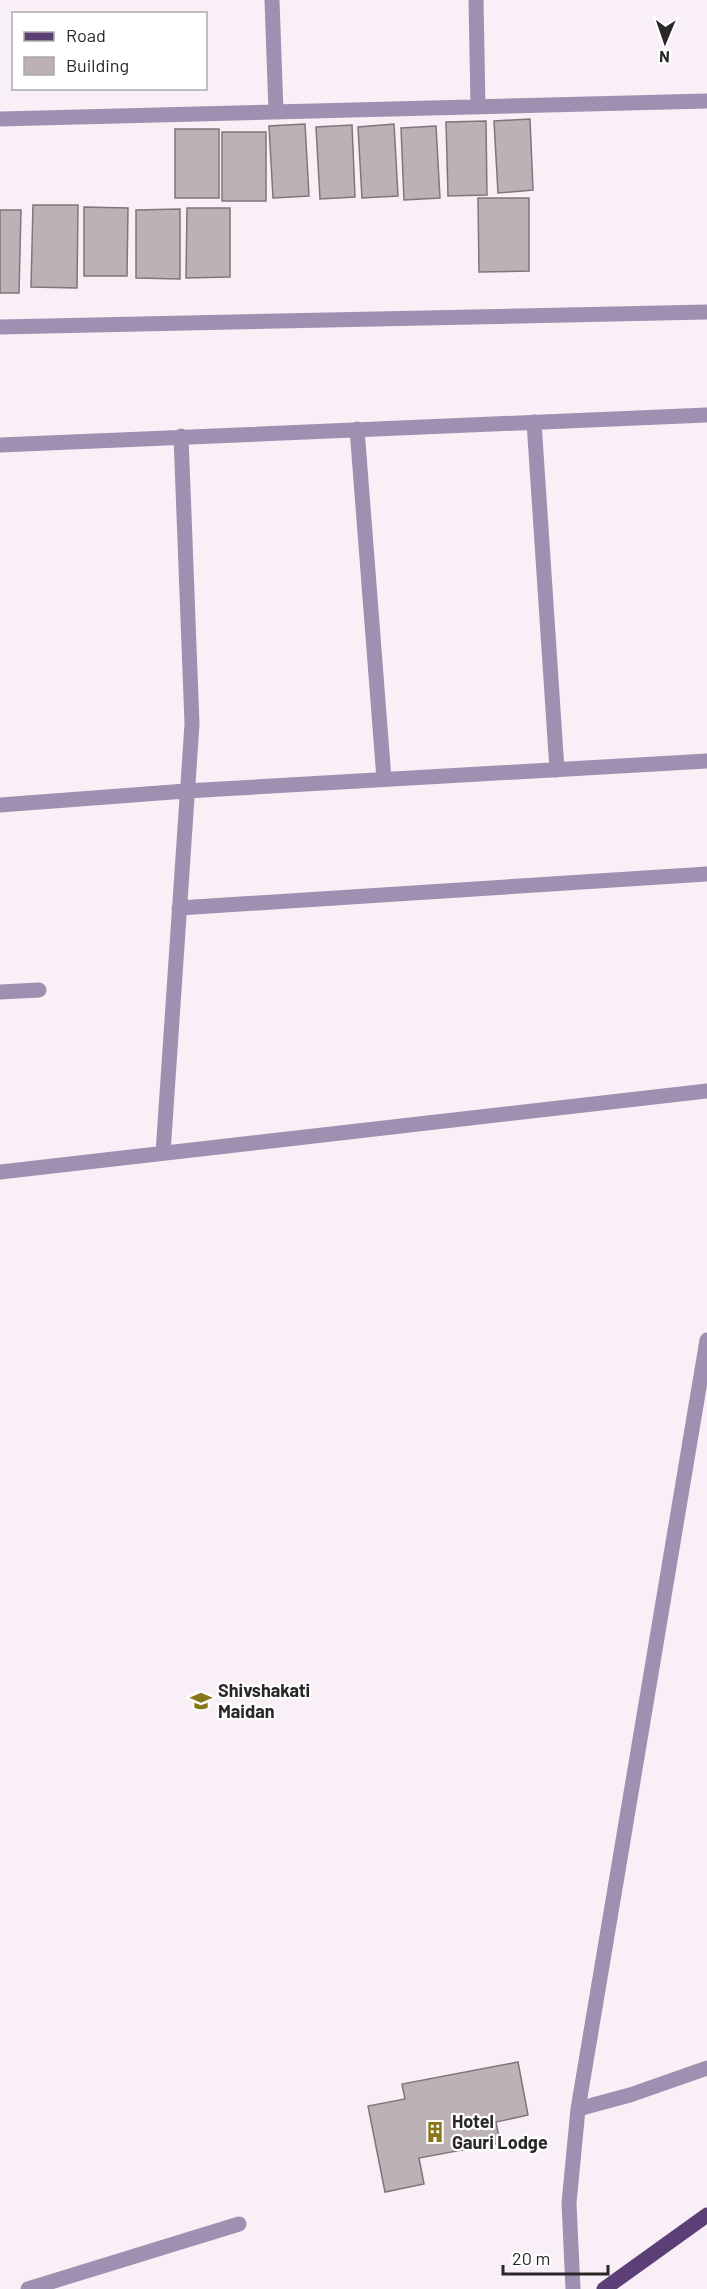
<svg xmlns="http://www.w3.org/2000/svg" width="707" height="2289" font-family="Barlow,sans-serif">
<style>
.building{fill:#bcb2b5;stroke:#7f7679;stroke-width:1.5}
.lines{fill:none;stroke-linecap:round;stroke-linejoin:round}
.street{stroke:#9f90b1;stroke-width:15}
.primary{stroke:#5c3f77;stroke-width:15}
.labels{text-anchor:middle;stroke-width:4.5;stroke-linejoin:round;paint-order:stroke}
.poi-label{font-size:18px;font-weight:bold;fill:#2a272a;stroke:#fff;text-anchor:start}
</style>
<rect width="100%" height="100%" fill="#f8f0f6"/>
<path class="building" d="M 530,119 L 533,190 L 498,193 L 494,121 Z
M 486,121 L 487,195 L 448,196 L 446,122 Z
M 305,124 L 309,196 L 273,198 L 269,126 Z
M 394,124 L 398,196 L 362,198 L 358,127 Z
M 352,125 L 355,197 L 320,199 L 316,127 Z
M 436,126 L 440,198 L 404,200 L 401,128 Z
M 175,129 L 219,129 L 219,198 L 175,198 Z
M 222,132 L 266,132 L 266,201 L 222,201 Z
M 478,198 L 529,198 L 529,271 L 479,272 Z
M 33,205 L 78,205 L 77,288 L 31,287 Z
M 84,207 L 128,208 L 127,276 L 84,276 Z
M 187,208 L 230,208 L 230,277 L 186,278 Z
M 180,209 L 180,279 L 136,278 L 136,210 Z
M 0,210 L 21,210 L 19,293 L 0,293 Z
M 518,2062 L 528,2115 L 496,2122 L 500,2143 L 419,2158 L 424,2184 L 385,2192 L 368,2106 L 405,2099 L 402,2084 Z"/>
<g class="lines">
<path class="street" d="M 272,0 L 276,112
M 476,0 L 478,107
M 0,119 L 707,101
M 0,327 L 707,312
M 534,422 L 557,770
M 357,429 L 384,779
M 0,445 L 707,415
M 0,805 L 186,791 L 707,761
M 179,908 L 707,874
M 0,992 L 39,990
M 163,1153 L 192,724 L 181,436
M 0,1172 L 707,1091
M 578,2109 L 630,2095 L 707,2068
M 28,2289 L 239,2224
M 573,2289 L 569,2203 L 578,2109 L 707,1340"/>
<path class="primary" d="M 604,2289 L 707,2215"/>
</g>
<defs>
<symbol id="school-bare" viewBox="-9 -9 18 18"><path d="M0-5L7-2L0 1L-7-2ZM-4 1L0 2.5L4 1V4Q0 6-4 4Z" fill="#89761a" stroke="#fff" stroke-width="2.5" paint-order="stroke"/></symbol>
<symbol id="building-bare" viewBox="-9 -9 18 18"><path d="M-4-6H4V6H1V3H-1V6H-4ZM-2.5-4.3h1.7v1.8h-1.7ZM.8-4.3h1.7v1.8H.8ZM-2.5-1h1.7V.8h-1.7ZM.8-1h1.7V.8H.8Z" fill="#89761a" stroke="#fff" stroke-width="2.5" paint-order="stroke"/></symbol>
</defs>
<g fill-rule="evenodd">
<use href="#school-bare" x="186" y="1686" width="30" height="30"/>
<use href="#building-bare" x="420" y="2117" width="30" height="30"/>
</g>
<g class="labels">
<g class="poi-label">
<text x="218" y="1697">Shivshakati<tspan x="218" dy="21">Maidan</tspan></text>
<text x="452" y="2128">Hotel<tspan x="452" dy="21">Gauri Lodge</tspan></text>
</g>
</g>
<rect x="12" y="12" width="195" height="78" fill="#ffffff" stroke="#aaa9aa" stroke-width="1.5"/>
<rect x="24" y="32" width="30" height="9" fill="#5c3f77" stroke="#aaa9aa" stroke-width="1.5"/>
<text x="66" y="42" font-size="18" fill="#2a272a">Road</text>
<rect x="24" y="57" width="30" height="18" fill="#bcb2b5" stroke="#aaa9aa" stroke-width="1.5"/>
<text x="66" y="72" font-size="18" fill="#2a272a">Building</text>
<g transform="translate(665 42) rotate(182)" stroke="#ffffff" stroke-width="4.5" paint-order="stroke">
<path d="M0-4.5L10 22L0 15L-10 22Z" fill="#2a272a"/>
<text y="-9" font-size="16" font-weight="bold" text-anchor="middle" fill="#2a272a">N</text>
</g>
<path d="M503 2265v9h105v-9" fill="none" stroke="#2a272a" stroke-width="3"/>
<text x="512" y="2265" font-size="18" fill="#2a272a" stroke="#ffffff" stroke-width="4.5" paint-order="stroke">20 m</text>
</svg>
